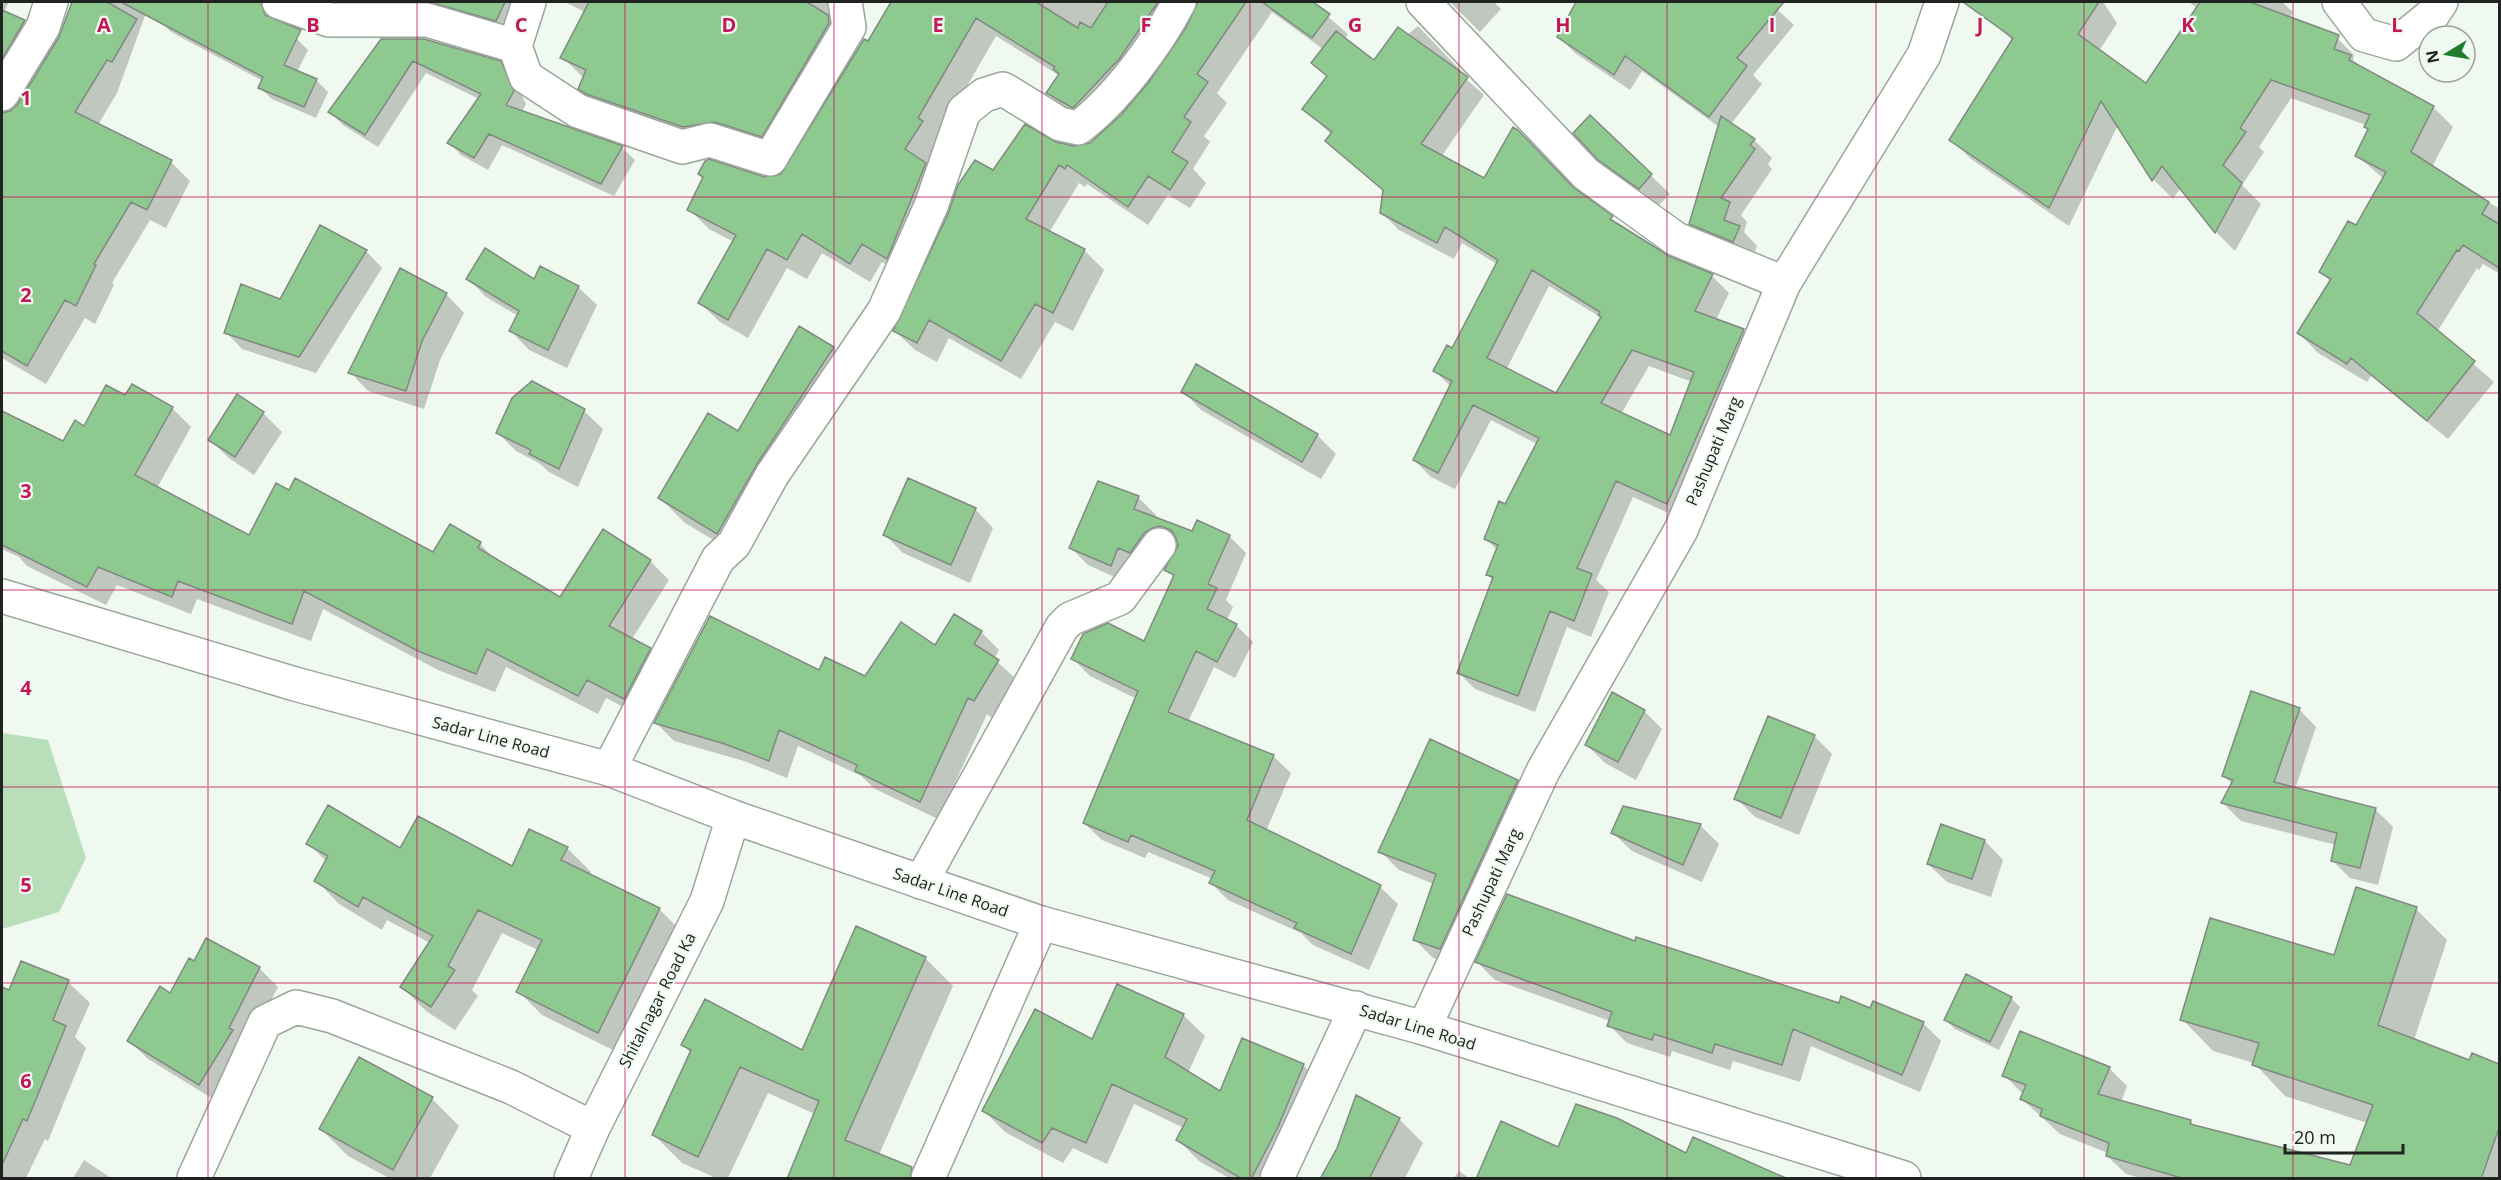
<svg xmlns="http://www.w3.org/2000/svg" width="2501" height="1180" font-family="'Open Sans',sans-serif">
<style>
.green{fill:#b9dfba}
.shadow{fill:#0003;fill-rule:evenodd}
.building{fill:#8ec990;stroke:#818a81;stroke-width:1.5;fill-rule:evenodd}
.lines{fill:none;stroke-linecap:round;stroke-linejoin:round}
.minor-casing{stroke:#9ca59c;stroke-width:36}
.major-casing{stroke:#9ca59c;stroke-width:36}
.minor{stroke:#fff;stroke-width:33}
.major{stroke:#fff;stroke-width:33}
.grid{fill:none;stroke:#c2185b;stroke-width:1.5;stroke-opacity:0.55}
.labels{text-anchor:middle;stroke-width:4.5;stroke-linejoin:round;paint-order:stroke}
.street-label{font-size:16px;fill:#202320;stroke:#eff9ef}
.grid-label{font-size:20px;text-anchor:middle;font-weight:bold;fill:#c2185b;stroke:#eff9ef;stroke-width:4.5;stroke-linejoin:round;paint-order:stroke}
</style>
<rect width="100%" height="100%" fill="#eff9ef"/>
<path class="green" d="M 2,733 L 48,740 L 86,858 L 59,912 L 2,929 Z"/>
<path class="shadow" d="M 2,2 L 9,2 L 4,12 L 24,22 L 41,39 L 3,102 L 2,117 Z
M 74,2 L 150,2 L 117,93 L 98,125 L 171,162 L 190,181 L 166,228 L 150,220 L 112,283 L 114,285 L 95,324 L 85,318 L 46,384 L 2,358 L 2,131 L 62,34 Z
M 170,2 L 225,2 L 297,39 L 308,50 L 297,72 L 316,80 L 328,92 L 316,118 L 272,99 L 260,88 L 263,81 L 171,32 L 159,20 Z
M 327,2 L 533,2 L 516,40 L 339,14 Z
M 565,2 L 845,2 L 781,155 L 704,147 L 600,108 L 580,88 L 584,78 L 562,57 L 585,12 Z
M 893,2 L 1311,2 L 1348,34 L 1344,40 L 1374,63 L 1418,26 L 1461,71 L 1459,73 L 1484,95 L 1441,157 L 1484,180 L 1575,190 L 1622,228 L 1668,258 L 1712,276 L 1729,293 L 1716,320 L 1744,331 L 1760,348 L 1684,520 L 1633,497 L 1596,580 L 1609,592 L 1591,637 L 1567,627 L 1535,712 L 1475,689 L 1458,672 L 1493,580 L 1488,575 L 1497,550 L 1486,539 L 1537,444 L 1491,420 L 1455,489 L 1431,477 L 1414,460 L 1451,387 L 1435,371 L 1453,350 L 1497,264 L 1462,243 L 1454,259 L 1399,230 L 1382,213 L 1384,192 L 1327,141 L 1332,135 L 1304,109 L 1328,77 L 1313,63 L 1324,50 L 1272,12 L 1217,93 L 1227,103 L 1204,136 L 1210,142 L 1193,169 L 1206,183 L 1190,208 L 1168,195 L 1148,225 L 1087,184 L 1085,187 L 1079,183 L 1049,233 L 1084,250 L 1104,270 L 1073,331 L 1055,322 L 1021,379 L 949,338 L 937,362 L 915,350 L 895,331 L 994,172 L 1050,142 L 1074,148 L 1090,144 L 1105,132 L 1151,83 L 1188,28 L 1199,3 L 1190,5 L 1093,126 L 1067,113 L 1048,93 L 1060,76 L 996,36 L 937,138 L 941,142 L 927,166 L 945,184 L 907,277 L 882,262 L 870,282 L 822,253 L 807,279 L 787,268 L 748,338 L 720,322 L 700,303 L 734,242 L 709,229 L 689,209 L 704,178 L 700,174 L 764,178 L 782,176 ZM 1549,286 L 1602,318 L 1557,395 L 1506,370 ZM 1649,366 L 1692,382 L 1671,437 L 1621,414 Z
M 1450,2 L 1494,2 L 1501,9 L 1480,32 Z
M 1578,2 L 1769,2 L 1794,25 L 1753,75 L 1762,84 L 1731,124 L 1754,140 L 1772,158 L 1768,164 L 1772,169 L 1741,215 L 1747,222 L 1744,232 L 1757,246 L 1752,259 L 1709,242 L 1691,224 L 1719,127 L 1642,71 L 1630,90 L 1575,53 L 1559,37 Z
M 1996,2 L 2103,2 L 2117,23 L 2099,51 L 2146,85 L 2198,9 L 2189,2 L 2282,2 L 2293,12 L 2290,18 L 2334,35 L 2354,55 L 2353,60 L 2364,70 L 2434,108 L 2453,127 L 2432,167 L 2500,209 L 2500,274 L 2483,264 L 2479,270 L 2477,268 L 2437,332 L 2494,382 L 2448,439 L 2371,376 L 2367,382 L 2318,353 L 2299,333 L 2331,282 L 2321,272 L 2356,227 L 2384,179 L 2356,155 L 2369,130 L 2366,125 L 2291,98 L 2259,147 L 2264,152 L 2242,185 L 2261,204 L 2235,251 L 2216,232 L 2181,187 L 2173,199 L 2154,180 L 2118,125 L 2069,226 L 1971,159 L 1951,139 L 2013,41 L 1986,16 Z
M 382,40 L 500,63 L 513,76 L 526,104 L 522,112 L 622,148 L 635,160 L 614,196 L 502,145 L 488,170 L 461,155 L 449,142 L 479,99 L 426,73 L 378,147 L 343,125 L 330,112 Z
M 1590,117 L 1670,194 L 1658,206 L 1619,178 L 1599,159 Z
M 366,251 L 382,268 L 316,373 L 242,349 L 226,332 Z
M 468,278 L 535,281 L 578,287 L 597,305 L 567,368 L 529,350 L 511,331 L 518,316 L 486,297 Z
M 446,294 L 464,313 L 440,360 L 424,409 L 368,391 L 350,372 Z
M 833,348 L 857,373 L 781,489 L 742,557 L 685,523 L 660,498 L 739,433 Z
M 532,383 L 584,411 L 603,429 L 578,487 L 549,472 L 539,463 L 516,451 L 498,433 Z
M 1183,391 L 1317,435 L 1336,454 L 1321,479 L 1201,410 Z
M 126,397 L 172,408 L 191,427 L 157,488 L 250,537 L 433,554 L 480,544 L 498,562 L 560,599 L 604,531 L 650,561 L 669,580 L 632,639 L 650,649 L 669,668 L 643,717 L 606,698 L 598,714 L 506,667 L 495,692 L 438,670 L 323,609 L 311,641 L 197,599 L 191,614 L 117,585 L 106,605 L 27,566 L 19,557 L 2,549 L 2,419 L 4,414 L 64,443 Z
M 263,413 L 282,432 L 254,475 L 229,458 L 210,440 Z
M 1138,497 L 1156,515 L 1154,519 L 1193,533 L 1229,536 L 1246,553 L 1226,600 L 1233,607 L 1227,620 L 1236,625 L 1253,642 L 1235,678 L 1214,667 L 1188,722 L 1273,756 L 1291,773 L 1266,831 L 1380,887 L 1398,904 L 1369,970 L 1313,945 L 1301,933 L 1228,900 L 1211,883 L 1213,879 L 1148,852 L 1145,858 L 1102,840 L 1084,823 L 1137,699 L 1090,676 L 1073,659 L 1145,643 L 1175,578 L 1166,569 L 1179,547 L 1179,543 L 1170,544 L 1128,583 L 1088,565 L 1071,548 Z
M 975,509 L 993,528 L 970,583 L 903,553 L 885,535 Z
M 981,632 L 999,650 L 994,659 L 1016,679 L 992,718 L 987,714 L 938,819 L 875,789 L 861,776 L 798,746 L 787,778 L 744,761 L 674,741 L 656,723 L 819,672 L 866,678 L 935,647 Z
M 2299,709 L 2316,727 L 2295,789 L 2375,809 L 2393,827 L 2378,885 L 2350,878 L 2332,860 L 2336,845 L 2241,821 L 2223,803 L 2232,784 L 2224,776 Z
M 1644,711 L 1662,729 L 1636,780 L 1605,763 L 1587,745 Z
M 1814,736 L 1832,754 L 1799,835 L 1755,817 L 1736,798 Z
M 1517,781 L 1536,800 L 1458,967 L 1433,958 L 1414,939 L 1434,884 L 1399,870 L 1380,851 Z
M 1624,808 L 1700,825 L 1719,844 L 1702,882 L 1632,851 L 1613,833 Z
M 1942,826 L 1985,841 L 2003,860 L 1991,897 L 1947,882 L 1928,864 Z
M 308,843 L 401,851 L 512,868 L 567,848 L 591,872 L 589,875 L 659,909 L 683,933 L 623,1055 L 542,1015 L 518,991 L 538,950 L 502,933 L 472,990 L 478,996 L 455,1030 L 426,1011 L 402,987 L 430,943 L 387,920 L 382,930 L 339,904 L 316,880 L 327,862 Z
M 2416,909 L 2447,940 L 2414,1040 L 2470,1062 L 2472,1055 L 2500,1065 L 2500,1178 L 2347,1178 L 2367,1123 L 2285,1096 L 2254,1063 L 2213,1051 L 2182,1019 L 2335,957 Z
M 1636,943 L 1840,1005 L 1923,1023 L 1941,1041 L 1920,1092 L 1811,1046 L 1800,1082 L 1733,1061 L 1730,1070 L 1672,1051 L 1670,1057 L 1627,1043 L 1609,1025 L 1610,1021 L 1495,980 L 1477,962 Z
M 925,958 L 953,986 L 879,1155 L 901,1164 L 916,1178 L 789,1178 L 815,1114 L 768,1093 L 728,1178 L 716,1178 L 682,1163 L 654,1135 L 691,1053 L 683,1045 L 803,1052 Z
M 195,963 L 259,968 L 278,987 L 218,1102 L 148,1059 L 129,1041 Z
M 68,982 L 90,1003 L 75,1037 L 86,1048 L 48,1141 L 45,1139 L 26,1178 L 2,1178 L 2,988 L 10,992 Z
M 2011,998 L 2020,1007 L 1999,1050 L 1955,1029 L 1946,1020 Z
M 1183,1015 L 1205,1036 L 1188,1073 L 1221,1093 L 1303,1065 L 1324,1086 L 1282,1178 L 1229,1178 L 1199,1161 L 1178,1140 L 1184,1128 L 1134,1104 L 1107,1164 L 1073,1148 L 1063,1163 L 1005,1132 L 984,1111 L 1093,1041 Z
M 2109,1068 L 2127,1086 L 2121,1102 L 2190,1121 L 2196,1127 L 2315,1178 L 2141,1178 L 2126,1174 L 2107,1156 L 2108,1153 L 2060,1134 L 2022,1099 L 2023,1094 L 2004,1075 Z
M 432,1099 L 459,1126 L 430,1178 L 389,1178 L 348,1156 L 321,1129 Z
M 1399,1119 L 1423,1143 L 1405,1178 L 1322,1178 Z
M 84,1160 L 111,1178 L 73,1178 Z
M 1459,1171 L 1469,1178 L 1454,1178 Z"/>
<path class="building" d="M 72,2 L 107,2 L 137,19 L 112,62 L 107,60 L 75,112 L 172,160 L 147,210 L 131,202 L 94,264 L 96,265 L 76,306 L 65,300 L 27,366 L 2,351 L 2,113 L 10,111 L 18,104 L 59,37 Z
M 121,2 L 261,2 L 265,15 L 301,30 L 284,65 L 317,79 L 304,107 L 258,88 L 263,77 Z
M 429,2 L 505,2 L 496,21 Z
M 589,2 L 807,2 L 828,15 L 829,23 L 762,137 L 715,122 L 683,127 L 586,94 L 578,89 L 586,70 L 560,58 Z
M 891,2 L 1036,2 L 1078,28 L 1080,22 L 1091,28 L 1108,2 L 1158,2 L 1120,58 L 1073,108 L 1046,93 L 1059,74 L 1053,69 L 1055,67 L 976,18 L 918,118 L 923,121 L 905,149 L 926,163 L 887,259 L 862,244 L 850,264 L 802,234 L 787,260 L 767,249 L 728,320 L 698,303 L 736,235 L 687,210 L 703,177 L 698,174 L 705,161 L 709,159 L 765,177 L 781,174 L 864,39 L 868,41 Z
M 1198,2 L 1246,2 L 1197,74 L 1208,82 L 1184,117 L 1191,122 L 1172,152 L 1188,162 L 1170,190 L 1148,176 L 1128,207 L 1067,165 L 1065,169 L 1059,165 L 1026,219 L 1085,249 L 1053,313 L 1035,304 L 1001,361 L 929,320 L 917,343 L 893,331 L 948,214 L 958,185 L 975,160 L 993,170 L 1025,124 L 1056,142 L 1074,146 L 1090,143 L 1121,115 L 1149,82 L 1186,28 Z
M 1262,2 L 1313,2 L 1330,14 L 1312,38 Z
M 1576,2 L 1784,2 L 1737,58 L 1747,66 L 1709,117 L 1625,56 L 1614,75 L 1557,37 Z
M 1963,2 L 2099,2 L 2078,34 L 2146,83 L 2200,2 L 2250,2 L 2339,35 L 2334,49 L 2351,55 L 2349,60 L 2434,106 L 2411,152 L 2489,202 L 2482,214 L 2499,224 L 2499,268 L 2463,245 L 2459,251 L 2457,250 L 2417,313 L 2475,361 L 2427,421 L 2351,358 L 2347,364 L 2297,333 L 2331,279 L 2319,272 L 2348,221 L 2356,225 L 2386,172 L 2355,156 L 2368,129 L 2364,127 L 2370,115 L 2271,80 L 2240,128 L 2246,132 L 2223,165 L 2242,183 L 2215,233 L 2162,166 L 2152,181 L 2101,101 L 2049,208 L 1949,140 L 2013,38 Z
M 2,10 L 25,20 L 2,59 Z
M 1398,27 L 1468,77 L 1421,144 L 1484,178 L 1513,127 L 1518,130 L 1573,187 L 1613,216 L 1610,219 L 1669,256 L 1713,274 L 1695,311 L 1744,329 L 1667,504 L 1616,481 L 1577,568 L 1592,574 L 1574,621 L 1550,611 L 1518,696 L 1457,673 L 1493,577 L 1486,575 L 1498,545 L 1484,539 L 1499,501 L 1505,504 L 1539,438 L 1473,405 L 1438,473 L 1413,460 L 1452,381 L 1433,371 L 1447,345 L 1452,348 L 1498,260 L 1445,227 L 1437,243 L 1380,213 L 1383,190 L 1325,141 L 1332,132 L 1302,109 L 1327,76 L 1311,63 L 1336,31 L 1374,60 ZM 1532,270 L 1600,312 L 1598,315 L 1601,317 L 1556,393 L 1487,358 ZM 1632,350 L 1694,372 L 1670,435 L 1601,403 Z
M 381,39 L 424,39 L 501,61 L 514,91 L 506,105 L 623,146 L 601,184 L 489,134 L 474,158 L 447,143 L 481,94 L 413,61 L 365,135 L 328,112 Z
M 1590,115 L 1652,174 L 1639,189 L 1598,160 L 1573,133 Z
M 1721,116 L 1755,139 L 1750,145 L 1755,149 L 1721,198 L 1730,202 L 1724,220 L 1740,226 L 1733,242 L 1689,224 Z
M 320,225 L 367,250 L 299,357 L 224,333 L 241,284 L 280,299 Z
M 485,248 L 534,279 L 540,266 L 579,286 L 548,350 L 509,331 L 519,311 L 466,279 Z
M 400,268 L 447,293 L 422,341 L 406,391 L 348,373 Z
M 799,326 L 834,347 L 757,464 L 717,534 L 658,498 L 708,413 L 738,431 Z
M 1196,364 L 1318,434 L 1302,462 L 1181,392 Z
M 532,381 L 585,409 L 559,469 L 529,454 L 531,450 L 496,433 L 512,398 Z
M 132,384 L 173,407 L 135,475 L 249,535 L 276,483 L 289,490 L 295,478 L 433,552 L 450,524 L 481,542 L 478,548 L 560,597 L 603,529 L 651,560 L 609,626 L 651,648 L 624,699 L 587,680 L 578,696 L 487,649 L 476,674 L 418,651 L 304,591 L 292,624 L 178,581 L 172,597 L 98,567 L 87,587 L 2,545 L 2,411 L 63,441 L 75,420 L 84,426 L 106,385 L 125,395 Z
M 237,394 L 264,412 L 235,457 L 208,440 Z
M 908,478 L 976,508 L 951,565 L 883,535 Z
M 1098,481 L 1139,496 L 1134,509 L 1192,531 L 1197,520 L 1230,535 L 1208,584 L 1217,588 L 1207,609 L 1237,624 L 1217,662 L 1196,651 L 1168,712 L 1274,755 L 1247,820 L 1381,885 L 1351,954 L 1294,928 L 1297,923 L 1209,883 L 1215,871 L 1131,835 L 1128,842 L 1083,823 L 1138,691 L 1071,659 L 1083,634 L 1108,623 L 1144,641 L 1174,575 L 1164,570 L 1178,546 L 1176,538 L 1171,530 L 1160,526 L 1152,528 L 1144,533 L 1130,553 L 1118,548 L 1111,566 L 1069,548 Z
M 954,614 L 982,631 L 974,644 L 999,660 L 974,701 L 968,698 L 920,802 L 855,771 L 857,765 L 779,730 L 769,761 L 725,744 L 654,723 L 710,616 L 819,670 L 825,657 L 865,676 L 901,622 L 935,645 Z
M 2251,691 L 2300,708 L 2274,782 L 2376,808 L 2360,868 L 2331,861 L 2337,833 L 2221,803 L 2233,780 L 2222,776 Z
M 1612,692 L 1645,710 L 1618,762 L 1585,745 Z
M 1768,716 L 1815,735 L 1781,818 L 1734,799 Z
M 1430,739 L 1518,780 L 1440,949 L 1413,940 L 1436,874 L 1378,852 Z
M 328,805 L 400,848 L 418,816 L 512,866 L 529,829 L 568,847 L 561,860 L 660,908 L 598,1033 L 516,992 L 542,940 L 478,910 L 448,966 L 455,970 L 431,1007 L 400,987 L 433,936 L 363,897 L 358,907 L 314,881 L 328,856 L 306,844 Z
M 1623,806 L 1701,824 L 1683,865 L 1611,833 Z
M 1941,824 L 1985,840 L 1972,879 L 1927,864 Z
M 2356,887 L 2417,907 L 2378,1025 L 2469,1060 L 2472,1053 L 2499,1064 L 2499,1128 L 2481,1179 L 2185,1179 L 2106,1156 L 2109,1143 L 2040,1116 L 2042,1109 L 2020,1099 L 2026,1085 L 2002,1076 L 2020,1031 L 2110,1067 L 2098,1094 L 2191,1120 L 2190,1124 L 2350,1165 L 2373,1105 L 2252,1065 L 2259,1043 L 2180,1020 L 2210,918 L 2334,955 Z
M 1507,894 L 1635,941 L 1636,937 L 1839,1003 L 1841,996 L 1870,1008 L 1873,1001 L 1924,1022 L 1902,1075 L 1793,1029 L 1782,1065 L 1715,1044 L 1712,1053 L 1654,1034 L 1652,1040 L 1607,1026 L 1612,1012 L 1475,962 Z
M 856,926 L 926,957 L 845,1140 L 912,1167 L 910,1179 L 787,1179 L 819,1101 L 740,1067 L 698,1157 L 652,1135 L 691,1050 L 681,1045 L 705,999 L 802,1050 Z
M 206,938 L 260,967 L 229,1028 L 233,1030 L 199,1085 L 127,1041 L 160,986 L 170,993 L 189,958 L 194,961 Z
M 21,961 L 69,980 L 53,1020 L 66,1026 L 27,1121 L 23,1119 L 2,1165 L 2,987 L 9,990 Z
M 1966,974 L 2012,997 L 1990,1042 L 1944,1020 Z
M 1117,984 L 1184,1014 L 1165,1057 L 1220,1091 L 1242,1038 L 1304,1064 L 1278,1127 L 1251,1179 L 1242,1179 L 1176,1140 L 1187,1119 L 1112,1084 L 1086,1143 L 1052,1128 L 1042,1143 L 982,1111 L 1035,1009 L 1092,1039 Z
M 359,1057 L 433,1097 L 393,1170 L 319,1129 Z
M 1356,1095 L 1400,1118 L 1369,1179 L 1320,1179 L 1337,1148 Z
M 1576,1104 L 1617,1118 L 1686,1153 L 1693,1137 L 1788,1179 L 1476,1179 L 1501,1121 L 1558,1147 Z"/>
<g class="lines">
<defs>
<path id="minor" d="M 279,2 L 329,20 L 427,20 L 515,46
M 529,2 L 515,46 L 526,77 L 578,111 L 682,147 L 710,140 L 770,159 L 849,27 L 845,2
M 1423,2 L 1586,174 L 1676,239 L 1784,283 L 1681,530 L 1543,771 L 1424,1028
M 2339,2 L 2364,35 L 2396,44 L 2433,14 L 2441,2
M 1784,283 L 1924,55 L 1942,2
M 609,769 L 718,559 L 734,544 L 772,475 L 884,311 L 931,206 L 964,111 L 984,95 L 1003,89 L 1060,124 L 1078,128 C 1116,100 1158,43 1179,2
M 921,882 L 1062,627 L 1070,619 L 1120,598 L 1159,545
M 194,1178 L 265,1022 L 296,1007 L 332,1016 L 511,1087 L 593,1128
M 571,1178 L 593,1128 L 707,901 L 733,817
M 928,1178 L 1041,923
M 1277,1178 L 1356,1008"/>
<path id="major" d="M 2,94 L 43,27 L 51,2
M 2,596 L 295,684 L 609,769 L 733,817 L 1041,923 L 1424,1028 L 1904,1178"/>
</defs>
<use href="#minor" class="minor-casing"/>
<use href="#major" class="major-casing"/>
<use href="#minor" class="minor"/>
<use href="#major" class="major"/>
</g>
<path class="grid" d="M 208,2 L 208,1178M 417,2 L 417,1178M 625,2 L 625,1178M 834,2 L 834,1178M 1042,2 L 1042,1178M 1250,2 L 1250,1178M 1459,2 L 1459,1178M 1667,2 L 1667,1178M 1876,2 L 1876,1178M 2084,2 L 2084,1178M 2293,2 L 2293,1178M 2,197 L 2500,197M 2,393 L 2500,393M 2,590 L 2500,590M 2,787 L 2500,787M 2,983 L 2500,983"/>
<g class="labels">
<g class="street-label">
<text transform="translate(1713 451) rotate(-67)" y="6">Pashupati Marg</text>
<text transform="translate(491 737) rotate(15)" y="6">Sadar Line Road</text>
<text transform="translate(1491 882) rotate(-65)" y="6">Pashupati Marg</text>
<text transform="translate(951 892) rotate(19)" y="6">Sadar Line Road</text>
<text transform="translate(657 1000) rotate(-63)" y="6">Shitalnagar Road Ka</text>
<text transform="translate(1418 1027) rotate(17)" y="6">Sadar Line Road</text>
</g>
</g>
<g class="grid-label">
<text x="104" y="32">A</text>
<text x="313" y="32">B</text>
<text x="521" y="32">C</text>
<text x="729" y="32">D</text>
<text x="938" y="32">E</text>
<text x="1146" y="32">F</text>
<text x="1355" y="32">G</text>
<text x="1563" y="32">H</text>
<text x="1772" y="32">I</text>
<text x="1980" y="32">J</text>
<text x="2188" y="32">K</text>
<text x="2397" y="32">L</text>
<text x="26" y="105">1</text>
<text x="26" y="302">2</text>
<text x="26" y="498">3</text>
<text x="26" y="695">4</text>
<text x="26" y="892">5</text>
<text x="26" y="1088">6</text>
</g>
<rect width="2501" height="1180" fill="none" stroke="#202320" stroke-width="6"/>
<g transform="translate(2447 54) rotate(259)"><circle r="28" fill="#eff9ef" stroke="#9ca39c" stroke-width="1.5"/>
<path d="M0-4.5L10 22L0 15L-10 22Z" fill="#1f7d2d"/>
<text y="-9" font-size="16" font-weight="bold" text-anchor="middle" fill="#202320">N</text>
</g>
<path d="M2285 1144v9h118v-9" fill="none" stroke="#202320" stroke-width="3"/>
<text x="2294" y="1144" font-size="18" fill="#202320" stroke="#eff9ef" stroke-width="4.5" paint-order="stroke">20 m</text>
</svg>
